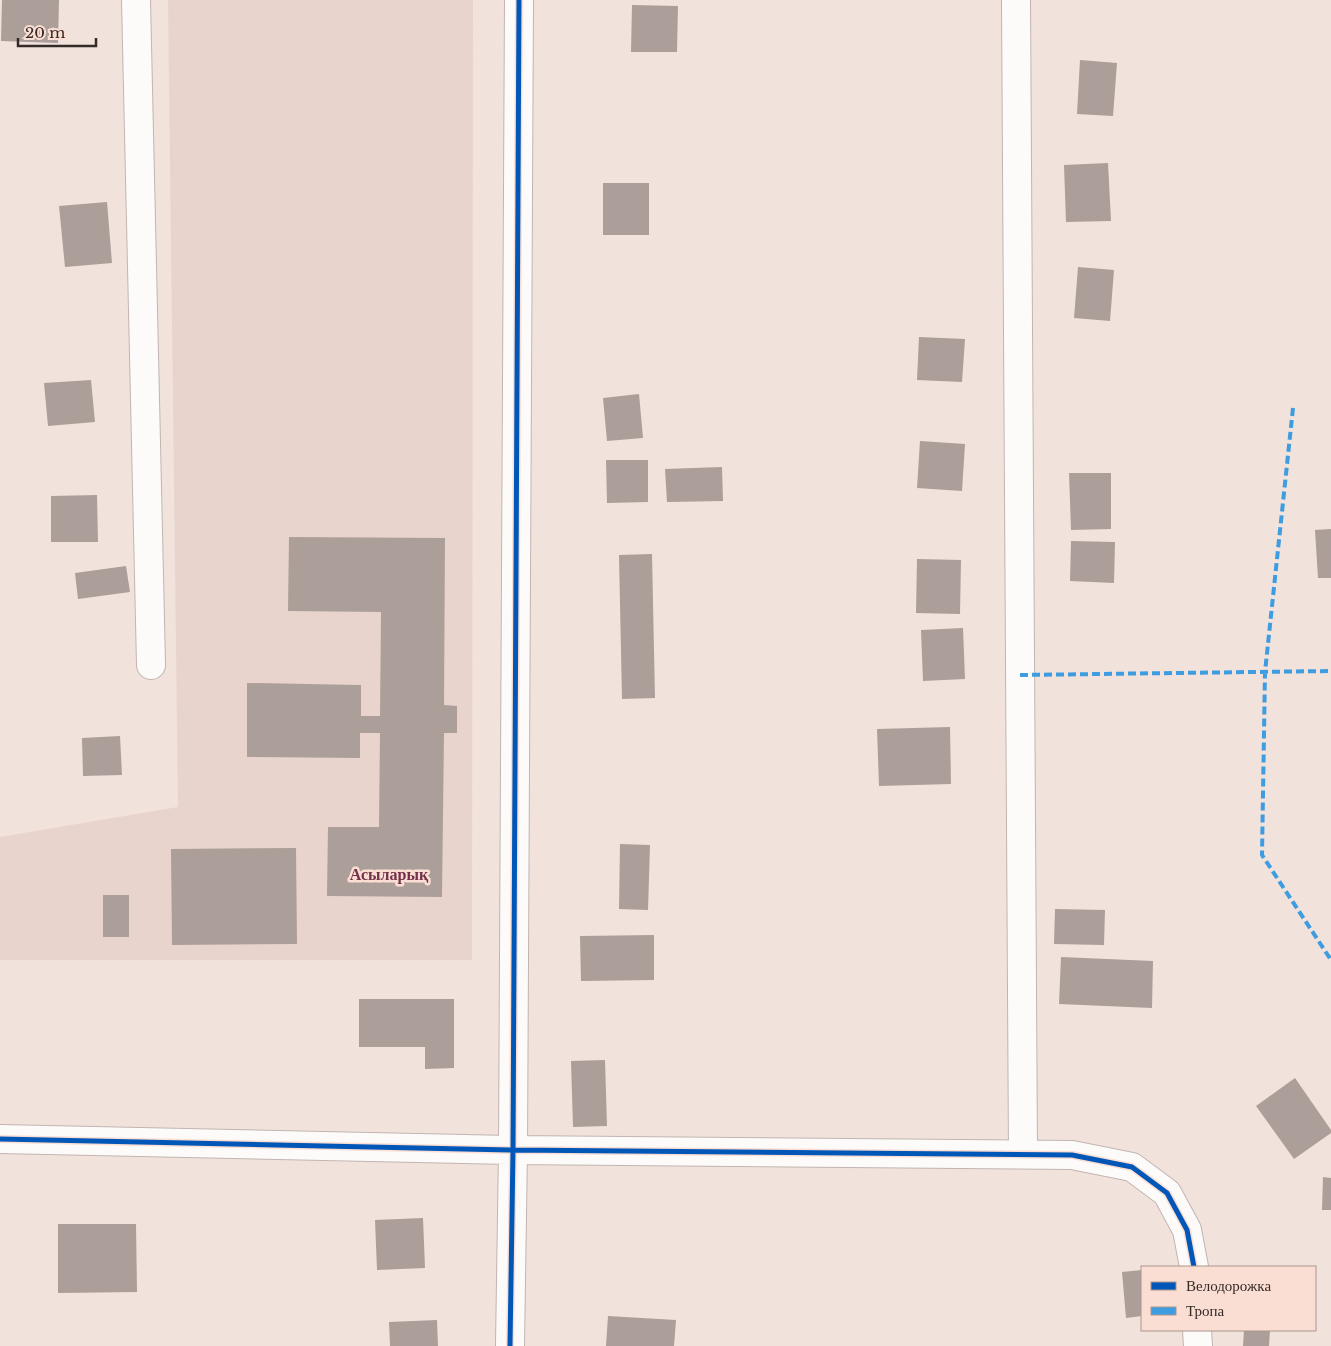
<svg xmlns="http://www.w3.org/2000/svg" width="1331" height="1346" font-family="'Libre Baskerville',serif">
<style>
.commercial{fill:#e8d4cc}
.building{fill:#ac9e98}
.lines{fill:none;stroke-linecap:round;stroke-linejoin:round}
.minor-casing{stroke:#c1b5b1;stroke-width:30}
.minor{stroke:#fdfbfa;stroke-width:28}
.quiet{stroke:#3e9ce0;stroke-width:4;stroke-dasharray:8 4;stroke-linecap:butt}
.cycleway-casing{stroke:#faded3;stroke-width:8}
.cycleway{stroke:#0057b8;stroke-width:5}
.labels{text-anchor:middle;stroke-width:5;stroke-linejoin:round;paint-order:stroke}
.quarter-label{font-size:16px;font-weight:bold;fill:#743049;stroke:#faded3}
</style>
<rect width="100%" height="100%" fill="#f1e2dc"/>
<path class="commercial" d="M 168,0 L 473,0 L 472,960 L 0,960 L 0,837 L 178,807 Z"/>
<path class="building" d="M 2,0 L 59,0 L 58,43 L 1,41 Z
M 632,5 L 678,6 L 677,52 L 631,52 Z
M 1080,60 L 1117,63 L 1113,116 L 1077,114 Z
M 1108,163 L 1111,221 L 1066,222 L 1064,165 Z
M 603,183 L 649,183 L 649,235 L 603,235 Z
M 107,202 L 112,263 L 65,267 L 59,206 Z
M 1078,267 L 1114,270 L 1110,321 L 1074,318 Z
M 919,337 L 965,339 L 962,382 L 917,380 Z
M 91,380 L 95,422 L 48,426 L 44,383 Z
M 639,394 L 643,438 L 607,441 L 603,398 Z
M 920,441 L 965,444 L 962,491 L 917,488 Z
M 606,460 L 648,460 L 648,502 L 607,503 Z
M 722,467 L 723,501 L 667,502 L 665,469 Z
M 1069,473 L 1111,473 L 1111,529 L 1071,530 Z
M 97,495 L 98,542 L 51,542 L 51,496 Z
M 1331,529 L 1331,578 L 1318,578 L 1315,530 Z
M 289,537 L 445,538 L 444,705 L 457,706 L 457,733 L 444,733 L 442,897 L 327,896 L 328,827 L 379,827 L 380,733 L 360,733 L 360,758 L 247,757 L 247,683 L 361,685 L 361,716 L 380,716 L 381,612 L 288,611 Z
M 1071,541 L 1115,542 L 1114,583 L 1070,581 Z
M 652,554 L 655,698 L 622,699 L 619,555 Z
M 917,559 L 961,560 L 960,614 L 916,613 Z
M 126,566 L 130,592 L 78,599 L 75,573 Z
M 963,628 L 965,679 L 923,681 L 921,630 Z
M 950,727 L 951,784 L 879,786 L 877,729 Z
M 120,736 L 122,775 L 83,776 L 82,738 Z
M 620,844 L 650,845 L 648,910 L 619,909 Z
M 296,848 L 297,944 L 172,945 L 171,849 Z
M 103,895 L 129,895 L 129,937 L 103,937 Z
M 1055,909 L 1105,910 L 1104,945 L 1054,944 Z
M 654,935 L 654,980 L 581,981 L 580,936 Z
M 1061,957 L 1153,961 L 1152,1008 L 1059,1004 Z
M 359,999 L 454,999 L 454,1068 L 425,1069 L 425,1047 L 359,1047 Z
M 605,1060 L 607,1126 L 573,1127 L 571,1061 Z
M 1295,1078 L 1331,1130 L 1331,1133 L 1294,1159 L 1256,1106 Z
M 1323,1177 L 1331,1178 L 1331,1210 L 1322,1210 Z
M 423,1218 L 425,1268 L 377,1270 L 375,1220 Z
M 58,1224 L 136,1224 L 137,1292 L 58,1293 Z
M 1142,1270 L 1142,1316 L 1126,1318 L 1122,1272 Z
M 608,1316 L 676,1320 L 674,1346 L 606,1346 Z
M 437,1320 L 438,1346 L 390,1346 L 389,1322 Z
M 1244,1330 L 1270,1330 L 1269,1346 L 1243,1346 Z"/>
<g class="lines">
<defs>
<path id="minor" d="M 136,0 L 151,665
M 1016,0 L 1023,1154
M 0,1139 L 513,1150 L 1072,1155 L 1132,1167 L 1167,1193 L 1187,1230 L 1194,1267
M 1197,1330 L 1198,1346
M 510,1346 L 513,1150 L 519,0"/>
</defs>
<use href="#minor" class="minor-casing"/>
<use href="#minor" class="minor"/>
<path class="quiet" d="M 1293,408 L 1265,672 L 1262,855 L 1331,960
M 1020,675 L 1331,671"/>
<defs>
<path id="cycleway" d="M 0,1139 L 513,1150 L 1072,1155 L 1132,1167 L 1167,1193 L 1187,1230 L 1194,1267
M 510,1346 L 513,1150 L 519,0"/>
</defs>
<use href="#cycleway" class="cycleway-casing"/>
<use href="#cycleway" class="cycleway"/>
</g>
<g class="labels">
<g class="quarter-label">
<text x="389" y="880">Асыларық</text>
</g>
</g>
<rect x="1141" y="1266" width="175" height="65" fill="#faded3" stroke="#ab968e"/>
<rect x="1151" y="1282" width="25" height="8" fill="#0057b8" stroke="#ab968e"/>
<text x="1186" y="1291" font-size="15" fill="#342a26">Велодорожка</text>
<rect x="1151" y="1307" width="25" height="8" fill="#3e9ce0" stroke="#ab968e"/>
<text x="1186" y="1316" font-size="15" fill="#342a26">Тропа</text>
<path d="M18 38v8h78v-8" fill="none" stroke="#342a26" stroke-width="2.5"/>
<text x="25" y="38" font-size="15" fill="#342a26" stroke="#faded3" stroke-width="4" paint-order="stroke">20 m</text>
</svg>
